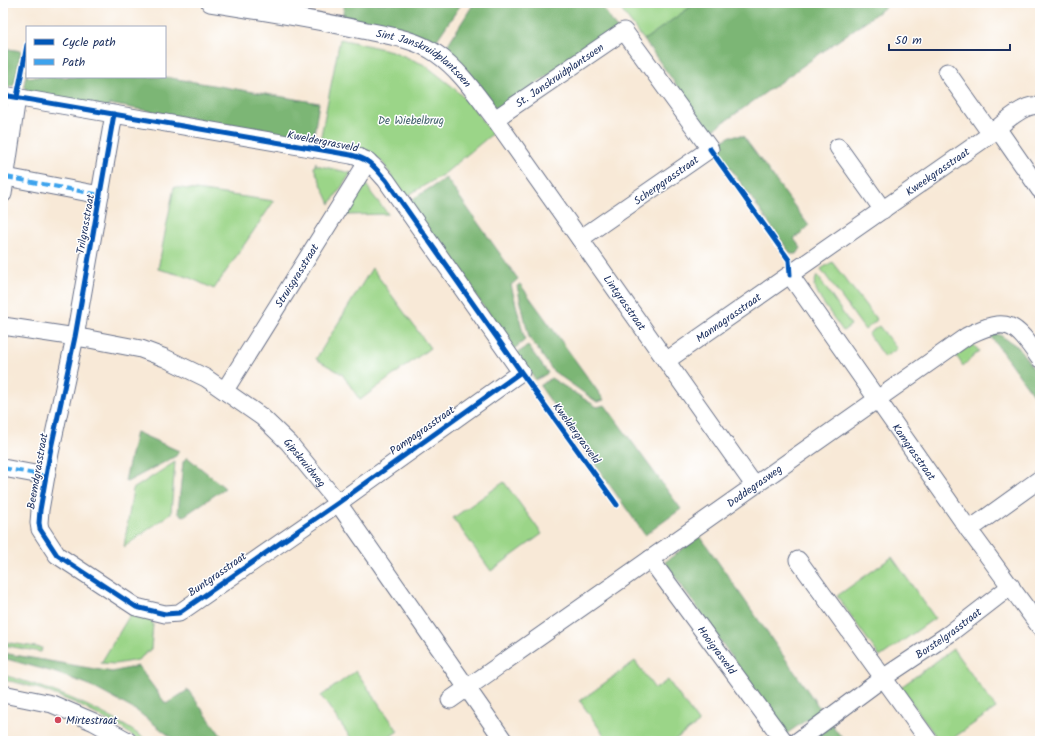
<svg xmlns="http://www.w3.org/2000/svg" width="1043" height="744" font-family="Kalam,sans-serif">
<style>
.green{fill:#9bd588;stroke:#5b8273}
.forest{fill:#7cb674;stroke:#4c7269}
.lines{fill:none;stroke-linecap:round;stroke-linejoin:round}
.street-casing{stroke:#687088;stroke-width:19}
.street{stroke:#fff;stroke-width:17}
.quiet{stroke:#3da3ed;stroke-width:4;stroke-dasharray:8 4;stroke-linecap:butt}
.cycleway-casing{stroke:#fff;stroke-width:8}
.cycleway{stroke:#0057b8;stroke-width:5}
.poi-dot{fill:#d1495b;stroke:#fff;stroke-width:1.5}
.labels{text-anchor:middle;stroke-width:3;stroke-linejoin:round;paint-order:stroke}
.street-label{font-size:11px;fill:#1b2f5e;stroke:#fff}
.park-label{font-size:11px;fill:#41616b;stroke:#fff}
.poi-label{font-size:11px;fill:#1b2f5e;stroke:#fff;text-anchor:start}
</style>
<rect width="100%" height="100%" fill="#fff"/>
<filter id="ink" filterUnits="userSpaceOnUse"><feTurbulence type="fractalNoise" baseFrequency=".025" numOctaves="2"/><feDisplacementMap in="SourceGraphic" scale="8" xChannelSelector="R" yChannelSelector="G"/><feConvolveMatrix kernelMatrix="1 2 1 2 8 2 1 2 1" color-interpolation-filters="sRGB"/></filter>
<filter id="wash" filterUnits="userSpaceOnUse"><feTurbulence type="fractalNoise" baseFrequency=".012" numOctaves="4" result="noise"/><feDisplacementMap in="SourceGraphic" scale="16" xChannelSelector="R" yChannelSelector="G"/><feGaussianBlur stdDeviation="0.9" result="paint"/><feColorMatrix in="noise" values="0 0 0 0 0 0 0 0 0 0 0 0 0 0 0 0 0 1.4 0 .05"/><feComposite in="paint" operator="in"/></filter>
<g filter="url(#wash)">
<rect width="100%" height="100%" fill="#f8e9d7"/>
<path class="green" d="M 633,3 L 696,3 L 644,40 L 622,11 Z
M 340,39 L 392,51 L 425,65 L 453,87 L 471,105 L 492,134 L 444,174 L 405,197 L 383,163 L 368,151 L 320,141 Z
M 316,162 L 316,165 L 351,173 L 330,204 L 314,168 Z
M 366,184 L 372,194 L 388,214 L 348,215 L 344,213 L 362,186 Z
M 174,187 L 274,201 L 214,289 L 188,277 L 158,269 Z
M 832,262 L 877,320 L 865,330 L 821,269 Z
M 372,268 L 430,348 L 360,400 L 342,374 L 316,359 Z
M 817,275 L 851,325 L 843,331 L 821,300 L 814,285 Z
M 879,326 L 897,349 L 884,357 L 868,334 Z
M 973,344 L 979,351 L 963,366 L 956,355 Z
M 175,462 L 171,513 L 124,547 L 133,489 Z
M 504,482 L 542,534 L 491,571 L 453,518 Z
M 892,557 L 935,618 L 880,657 L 837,596 Z
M 131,613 L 151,620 L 153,624 L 151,649 L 138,660 L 115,664 L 101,663 Z
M 3,642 L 42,648 L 41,652 L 3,645 Z
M 953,649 L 996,708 L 949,741 L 939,741 L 901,687 Z
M 635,661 L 655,689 L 668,680 L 699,723 L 673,741 L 608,741 L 580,701 Z
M 356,671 L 398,731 L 384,741 L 353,741 L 321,696 Z
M 3,675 C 54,689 105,710 148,741 L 139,741 L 122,728 L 75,703 L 43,690 L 15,682 L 3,680 Z"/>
<path class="forest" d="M 345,3 L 462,3 L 434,44 L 341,22 Z
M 474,3 L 600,3 L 617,29 L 497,110 L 445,49 Z
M 696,3 L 891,3 L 710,132 L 644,40 Z
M 3,48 L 21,51 L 14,85 L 7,88 L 3,87 Z
M 27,69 L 27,77 L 165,77 L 319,103 L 313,140 L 109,104 L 108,107 L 27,92 L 24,86 Z
M 731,136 L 743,136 L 809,226 L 794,239 L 801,248 L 797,254 L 791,254 L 714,145 Z
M 446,178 L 518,279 L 511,285 L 525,340 L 514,349 L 408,202 Z
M 520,284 L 604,400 L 597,402 L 553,371 L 529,337 L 517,286 Z
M 991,333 L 1000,335 L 1018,347 L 1040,378 L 1040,404 L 989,334 Z
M 528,346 L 548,373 L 536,380 L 516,354 Z
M 551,378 L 597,407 L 605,405 L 681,509 L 645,535 L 540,386 Z
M 136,432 L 179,451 L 176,456 L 127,482 L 125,481 Z
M 187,457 L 225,488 L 184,516 L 178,513 L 183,462 Z
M 700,536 L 821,710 L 786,734 L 665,562 Z
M 3,653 L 112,672 L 138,666 L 166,704 L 188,690 L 225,741 L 176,741 L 137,711 L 87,684 L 53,672 L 3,658 Z
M 830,722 L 844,741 L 803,741 Z"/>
</g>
<g filter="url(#ink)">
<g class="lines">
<defs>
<g id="street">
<path id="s1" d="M 210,3 C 261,11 312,19 362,30 C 387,35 416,39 437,54 C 461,71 477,96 495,119 L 754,485"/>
<path d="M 947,72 L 991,134"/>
<path d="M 3,95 L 351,155 C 371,160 373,166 386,180 L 521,372 L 338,503 L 179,613 L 165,614 L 136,607 L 57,555 L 40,529 L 39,523 L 40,510 L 50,453 L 75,337 L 114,114"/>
<path id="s2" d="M 495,119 L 624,31 L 710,149 L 580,239"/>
<path d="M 997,128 L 1040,190"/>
<path d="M 838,147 L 883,210"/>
<path d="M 6,177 L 100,195"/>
<path d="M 3,194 L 17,97"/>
<path id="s3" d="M 790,275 L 969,530 L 1040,627"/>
<path id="s4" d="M 3,326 L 89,339 L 141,349 L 165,358 L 206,378 L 262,417 L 289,443 L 338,503 L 504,741"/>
<path id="s5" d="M 666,361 L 991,134 C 1002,124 1025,102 1040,106"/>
<path id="s6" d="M 225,390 L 368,161"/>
<path d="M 3,468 L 46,476"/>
<path d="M 969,530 L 1040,479"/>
<path id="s7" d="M 650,559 L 784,741"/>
<path d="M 798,560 L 929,741"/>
<path d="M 3,694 L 52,704 L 94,722 L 128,741"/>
<path id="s8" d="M 450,700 L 967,336 C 1009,315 1015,324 1040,359"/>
<path id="s9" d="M 798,741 L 883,678 L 949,634 L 1011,586"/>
</g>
</defs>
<use href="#street" class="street-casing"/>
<use href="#street" class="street"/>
<path class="quiet" d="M 6,177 L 100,195
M 3,468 L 46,476"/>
<defs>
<path id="cycleway" d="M 3,95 L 351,155 C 371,160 373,166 386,180 L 521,372 L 338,503 L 179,613 L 165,614 L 136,607 L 57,555 L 40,529 L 39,523 L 40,510 L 50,453 L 75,337 L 114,114
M 17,97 L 27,45
M 710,149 L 789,260 L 790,275
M 521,372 L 617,505"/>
</defs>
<use href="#cycleway" class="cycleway-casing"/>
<use href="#cycleway" class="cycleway"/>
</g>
</g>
<circle class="poi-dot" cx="58" cy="720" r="4"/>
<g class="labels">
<g class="street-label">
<text dy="4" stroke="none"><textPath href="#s1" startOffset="224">Sint Janskruidplantsoen</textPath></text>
<text dy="4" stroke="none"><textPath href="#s2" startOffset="78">St. Janskruidplantsoen</textPath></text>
<text transform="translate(323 141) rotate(11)" y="4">Kweldergrasveld</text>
<text dy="4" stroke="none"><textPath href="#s5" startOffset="331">Kweekgrasstraat</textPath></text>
<text transform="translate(666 180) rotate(-35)" y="4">Scherpgrasstraat</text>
<text transform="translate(85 224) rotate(-80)" y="4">Trilgrasstraat</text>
<text dy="4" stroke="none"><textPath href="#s6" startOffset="135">Struisgrasstraat</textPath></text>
<text dy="4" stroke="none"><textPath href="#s1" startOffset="546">Lintgrasstraat</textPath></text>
<text dy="4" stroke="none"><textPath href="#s5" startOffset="76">Mannagrasstraat</textPath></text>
<text transform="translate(422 430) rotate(-35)" y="4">Pampagrasstraat</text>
<text transform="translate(577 433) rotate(54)" y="4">Kweldergrasveld</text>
<text dy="4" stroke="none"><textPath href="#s3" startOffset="216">Kamgrasstraat</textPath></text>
<text dy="4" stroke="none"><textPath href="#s4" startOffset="342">Gipskruidweg</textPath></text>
<text transform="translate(37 471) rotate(-80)" y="4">Beemdgrasstraat</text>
<text dy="4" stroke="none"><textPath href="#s8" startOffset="372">Doddegrasweg</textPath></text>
<text transform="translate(217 574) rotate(-35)" y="4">Buntgrasstraat</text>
<text dy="4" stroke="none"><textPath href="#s9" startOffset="185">Borstelgrasstraat</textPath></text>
<text dy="4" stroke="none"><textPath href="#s7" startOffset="113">Hooigrasveld</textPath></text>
</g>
<g class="park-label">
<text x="411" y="124">De Wiebelbrug</text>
</g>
<g class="poi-label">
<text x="66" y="724">Mirtestraat</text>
</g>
</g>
<rect width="1043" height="744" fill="none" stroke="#fff" stroke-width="16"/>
<rect x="26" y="26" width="140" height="52" fill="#ffffff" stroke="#a4acbf"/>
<rect x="34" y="39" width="20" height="6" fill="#0057b8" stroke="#a4acbf"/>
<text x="62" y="46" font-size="12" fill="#1b2f5e">Cycle path</text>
<rect x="34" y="59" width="20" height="6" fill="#3da3ed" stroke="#a4acbf"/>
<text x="62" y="66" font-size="12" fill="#1b2f5e">Path</text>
<path d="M889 44v6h121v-6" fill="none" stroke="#1b2f5e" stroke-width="2"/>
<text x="895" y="44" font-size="12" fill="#1b2f5e" stroke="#ffffff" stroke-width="3" paint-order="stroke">50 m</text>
</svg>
